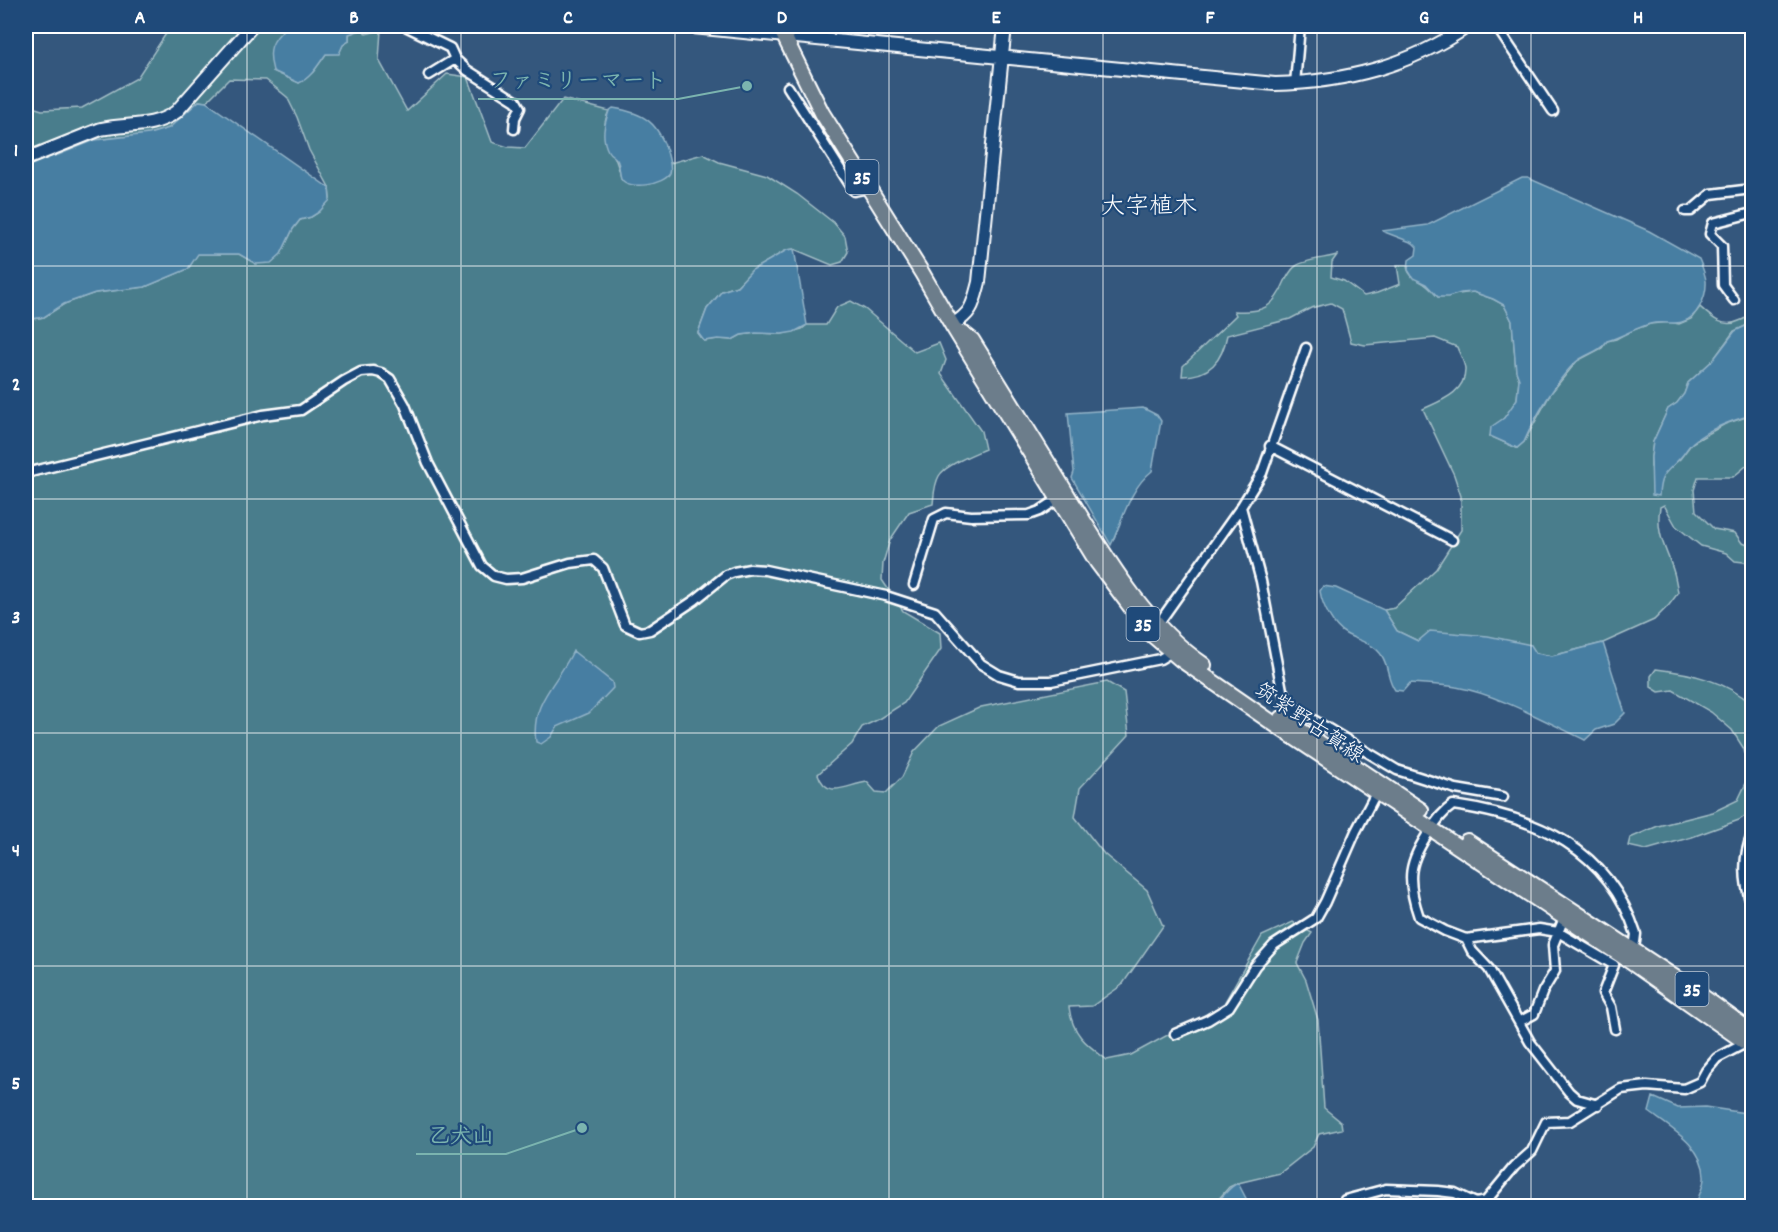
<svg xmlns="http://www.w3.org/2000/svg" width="1778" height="1232" font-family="Dekko,'Klee One',sans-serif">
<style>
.green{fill:#487d8c;stroke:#a4bec6;stroke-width:1.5}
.water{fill:#477ea2;stroke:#91b2c7;stroke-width:1.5}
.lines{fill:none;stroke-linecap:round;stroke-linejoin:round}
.street-casing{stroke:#fff;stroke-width:13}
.secondary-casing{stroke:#fff;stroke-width:16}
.primary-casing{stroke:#fff;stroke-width:18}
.street{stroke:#1f4a7a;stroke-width:8}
.secondary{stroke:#1f4a7a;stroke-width:12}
.primary{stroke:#6c7d8b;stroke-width:14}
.grid{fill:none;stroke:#fff;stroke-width:1.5;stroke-opacity:0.55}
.labels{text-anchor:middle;stroke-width:4.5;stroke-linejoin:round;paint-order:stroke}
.shield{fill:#1f4a7a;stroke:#bcc9d7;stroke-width:1.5}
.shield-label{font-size:20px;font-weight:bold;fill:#fff}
.street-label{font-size:21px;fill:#fff;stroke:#1f4a7a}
.quarter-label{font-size:24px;fill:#fff;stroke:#1f4a7a}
.leader{fill:none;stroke:#7bb4af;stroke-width:2}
.callout-dot{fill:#7bb4af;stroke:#1f4a7a;stroke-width:2}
.callout-label{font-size:22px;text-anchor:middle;font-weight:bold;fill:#7bb4af;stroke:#1f4a7a;stroke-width:4.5;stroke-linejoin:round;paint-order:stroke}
.neatline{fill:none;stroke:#fff;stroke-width:2}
.grid-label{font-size:20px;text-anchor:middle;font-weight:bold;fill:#fff}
</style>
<rect width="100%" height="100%" fill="#34577d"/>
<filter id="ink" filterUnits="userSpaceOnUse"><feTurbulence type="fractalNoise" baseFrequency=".0167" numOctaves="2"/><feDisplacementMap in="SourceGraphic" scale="12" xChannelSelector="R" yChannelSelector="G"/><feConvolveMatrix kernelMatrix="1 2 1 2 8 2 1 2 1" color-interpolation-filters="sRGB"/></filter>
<g filter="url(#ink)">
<path class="green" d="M 171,26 L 287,26 L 273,71 L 299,83 L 313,72 L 326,54 L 339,53 L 343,45 L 349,41 L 349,34 L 363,29 L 366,34 L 381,30 L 379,60 L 407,111 L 447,74 L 468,77 L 492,142 L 508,147 L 525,148 L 563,99 L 609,111 C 607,115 605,121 605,125 C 607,144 618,160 621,178 C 642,187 653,188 670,172 L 670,163 L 703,154 L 719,162 L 767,175 L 797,194 L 834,223 L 845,236 L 848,252 L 842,262 L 832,265 L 794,249 L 787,250 L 752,270 L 737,286 L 722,291 L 707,309 L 698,333 L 704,341 L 718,339 L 732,340 L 741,335 L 756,333 L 782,334 L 802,329 L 807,325 L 826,325 L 837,307 L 851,301 L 865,309 L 915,352 L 939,343 L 946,360 L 941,374 L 981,431 L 985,449 C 974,454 945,465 939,476 C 934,485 934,495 933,504 L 909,512 L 890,540 L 883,563 L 882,580 L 903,611 L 940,633 L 941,649 L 904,703 L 877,720 L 862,727 L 852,744 L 818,774 C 827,801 848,784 867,782 L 876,792 L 886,793 L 902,777 L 914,752 L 939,726 L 981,707 L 1107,682 L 1124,692 L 1129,735 L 1080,788 L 1075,817 L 1104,854 L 1147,890 L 1163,926 L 1122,985 L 1092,1006 L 1069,1007 C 1072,1034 1086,1044 1107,1060 L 1131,1055 L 1223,1005 L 1262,936 L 1293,922 L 1312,933 L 1305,943 L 1297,963 L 1306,980 L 1318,1020 L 1324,1108 L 1341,1122 L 1342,1129 L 1319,1134 L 1313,1147 L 1280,1173 L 1238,1183 L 1229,1187 L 1217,1201 L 1209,1205 L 1192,1206 L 26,1206 L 26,320 L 44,317 L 64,304 L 95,293 L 145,287 L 188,269 L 197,254 L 239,254 L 256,264 L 281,254 L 293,229 L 300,220 L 311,217 L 319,212 L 330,199 L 329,187 L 309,150 L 297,117 L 287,97 L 266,80 L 229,79 L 206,102 L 199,101 L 169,128 L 149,134 L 95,140 L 58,155 L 29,162 L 26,169 L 26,105 L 42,110 L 82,108 L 137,78 Z
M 1337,255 L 1332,262 L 1331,277 L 1344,281 L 1364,296 L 1377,293 L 1400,284 L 1397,265 L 1407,265 C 1408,279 1419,278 1427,286 C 1431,289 1434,293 1438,297 L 1473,292 L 1493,299 L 1504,305 L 1512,321 L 1516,371 L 1519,379 L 1517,399 L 1511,409 L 1490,436 L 1517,448 L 1524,442 L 1551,393 L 1577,361 L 1602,348 L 1607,341 L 1616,339 L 1630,331 L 1650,324 L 1669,322 L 1679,324 L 1691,319 L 1700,307 C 1711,317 1723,329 1739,321 C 1747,318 1751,316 1752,308 L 1752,323 L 1734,331 L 1713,360 L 1688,383 L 1684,394 L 1677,403 L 1668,409 L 1653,442 L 1651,457 L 1651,467 L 1660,481 L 1665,471 L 1680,459 L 1692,443 L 1725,424 L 1752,415 L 1752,461 L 1733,477 L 1698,477 L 1694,490 L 1696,511 L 1714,529 L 1735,533 L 1742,543 L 1752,546 L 1752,563 L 1735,561 L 1726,553 L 1701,546 L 1676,526 L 1664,505 L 1660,507 C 1655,535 1667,549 1674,573 C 1676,580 1677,587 1678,593 L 1669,605 L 1654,620 L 1603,643 L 1552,656 L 1536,653 L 1501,639 L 1475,635 L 1459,635 L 1418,641 L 1397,631 L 1384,610 L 1394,608 L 1436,569 L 1461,530 L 1461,496 L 1454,475 L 1423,409 C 1440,401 1466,393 1465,369 C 1465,363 1459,353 1457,347 L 1435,338 L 1365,345 L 1351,342 L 1342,309 L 1331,303 L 1311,308 L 1290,319 L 1227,335 C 1222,361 1210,376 1182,376 L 1183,366 L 1236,315 L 1234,311 C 1262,313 1274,308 1285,281 C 1288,276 1291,269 1296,266 C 1304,260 1327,258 1337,255 Z
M 1656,669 C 1692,673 1725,681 1752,704 L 1752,811 L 1739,820 L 1692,837 L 1646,850 L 1628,846 L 1630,838 L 1658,826 L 1713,812 L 1738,800 L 1749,777 L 1744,749 L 1732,730 L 1711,712 L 1673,690 L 1659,692 L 1651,687 L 1651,676 Z
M 1388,1198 L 1437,1199 L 1461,1206 L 1364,1206 Z"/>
<path class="water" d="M 287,26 L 364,26 L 363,29 L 349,34 L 349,41 L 343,45 L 339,54 L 326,54 C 318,65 311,78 299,83 L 273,71 C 267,49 271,41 287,26 Z
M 199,101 L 206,102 L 329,188 L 330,200 L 319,212 L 311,217 L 300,220 L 293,229 L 281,254 L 271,263 L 256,264 L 239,254 L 198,254 L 188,269 L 145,287 L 95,293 L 64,304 L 44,317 L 26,320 L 26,169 L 29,162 L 58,155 L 95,140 L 149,134 L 169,128 Z
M 613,108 C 645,113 659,123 668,155 C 669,160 672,168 670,173 C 665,185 627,191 621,178 C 619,173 620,165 617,160 C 615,156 610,155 608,151 C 601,137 604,125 609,111 Z
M 1522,178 L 1528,178 L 1649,231 L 1699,259 C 1702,266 1705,273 1706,281 C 1707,297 1697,318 1682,322 C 1673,325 1661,321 1650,324 C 1635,328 1622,337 1607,341 C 1599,353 1586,353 1576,362 C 1557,379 1534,419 1524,442 L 1517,448 L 1490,436 L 1491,427 L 1504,418 L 1517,399 L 1519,379 L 1516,371 L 1512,321 L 1504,305 L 1493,299 L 1473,292 L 1461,293 L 1448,297 L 1438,297 L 1426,284 L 1413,278 L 1408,270 L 1409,260 L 1416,255 L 1417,247 L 1413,243 L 1382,231 L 1428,225 Z
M 794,249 L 807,325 L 794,332 L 782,334 L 756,333 L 741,335 L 732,340 L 718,339 L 704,341 L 698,333 L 707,309 L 722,291 L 737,286 L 752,270 L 787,250 Z
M 1752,323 L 1752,415 C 1733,420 1709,429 1693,442 C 1688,446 1685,453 1681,457 C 1667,473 1660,472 1659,496 L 1652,495 L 1651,457 L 1653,442 L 1668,409 L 1677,403 L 1684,394 L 1688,383 L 1713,360 L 1735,331 Z
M 1143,408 L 1157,415 L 1161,421 L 1152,471 C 1129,489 1123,520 1111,545 L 1072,478 L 1074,472 L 1068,413 Z
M 1323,586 L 1336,588 L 1384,610 L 1397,631 L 1418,641 L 1430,631 L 1488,636 L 1531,645 L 1536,653 L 1552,656 L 1603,643 L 1625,713 L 1614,724 L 1596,730 L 1585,740 C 1547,722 1497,694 1456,687 C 1441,684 1425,684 1410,683 L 1403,691 L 1395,690 C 1387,679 1389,667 1382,656 C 1374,643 1358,641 1346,634 C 1333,627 1322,605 1320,591 Z
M 573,651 L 612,682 L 613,688 L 589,713 L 557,727 L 551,737 L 541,744 L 536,742 C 530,702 558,683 573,651 Z
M 1653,1097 L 1678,1108 L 1705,1107 L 1752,1114 L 1752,1206 L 1695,1206 C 1698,1198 1703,1188 1704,1179 C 1706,1148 1671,1128 1649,1112 Z
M 1238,1183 L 1250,1206 L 1192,1206 C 1200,1205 1208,1206 1216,1202 C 1225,1196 1228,1187 1238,1183 Z"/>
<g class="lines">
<defs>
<path id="street" d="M 405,26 L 450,48 L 455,59 L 467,70 L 516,101 L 520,108 L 515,118 L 514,129
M 1496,26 L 1553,111
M 429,75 L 455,59
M 1295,84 L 1300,26
M 788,87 L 854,191 L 869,188
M 1685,211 L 1691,211 L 1711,194 L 1752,189
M 1734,300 L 1723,285 L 1722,246 L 1710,234 L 1713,223 L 1752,213
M 1270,446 L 1452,540
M 26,473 L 263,415 L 301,410 L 344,381 L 361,372 L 373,371 L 381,373 L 390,379 L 405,405 L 428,463 L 482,566 L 494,576 L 506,579 L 522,578 L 570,563 L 594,560 L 603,568 L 625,625 L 640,632 L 650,630 L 695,600 L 726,575 L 734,572 L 750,569 L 765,570 L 886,596 L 935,612 L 981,664 L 999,675 L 1019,681 L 1051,681 L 1160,659 L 1175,650
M 1241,507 L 1261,581 L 1282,690 L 1297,710 L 1286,725
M 914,585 L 934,519 L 946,513 L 971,516 L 1029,515 L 1040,511 L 1058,499
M 1156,627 L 1241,507 L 1262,473 L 1306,348
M 1297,710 L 1397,770 L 1456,789 L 1503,797
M 1752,835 C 1742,858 1744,883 1752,907
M 1466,939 L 1472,951 L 1489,969 L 1530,1042 L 1569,1092 L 1577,1099 L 1598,1105
M 1519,1022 L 1534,1014 L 1543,991 L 1555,971 L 1553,945 L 1564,918
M 1615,1029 L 1611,1007 L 1603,993 L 1614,965 L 1558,932 L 1539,929 L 1466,939 L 1445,931 L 1419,917 C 1406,879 1408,862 1431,829 C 1438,819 1443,812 1453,805 C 1537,817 1608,848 1636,934 L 1635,942 L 1629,952
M 1175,1034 L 1208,1020 L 1229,1007 L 1255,966 L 1274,945 L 1316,918 L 1325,902 L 1356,831 L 1376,793
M 1345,1200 L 1386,1189 L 1438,1191 L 1455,1193 L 1476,1203 L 1486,1201 L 1514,1167 L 1532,1151 L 1546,1122 L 1570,1121 L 1621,1089 L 1647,1086 L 1684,1089 L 1700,1082 L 1706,1071 L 1717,1058 L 1740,1046 L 1746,1040"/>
<path id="secondary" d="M 683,26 L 1275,84 C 1346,82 1409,66 1468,26
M 26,159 L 101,129 C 129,123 151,129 176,112 L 252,26
M 952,325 C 972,313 973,305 979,282 L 1005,26"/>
<path id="primary" d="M 779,26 L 822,113 L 922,273 L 952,325 L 1097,562 L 1151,634 L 1180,659 L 1283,730 L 1625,958 L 1752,1047
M 963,333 L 972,340 C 1005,393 1038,446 1070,499 C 1107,559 1145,625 1204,665
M 1282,718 L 1421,810
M 1467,841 L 1688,986 L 1752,1032"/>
</defs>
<use href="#street" class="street-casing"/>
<use href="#secondary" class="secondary-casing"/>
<use href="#primary" class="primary-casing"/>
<use href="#street" class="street"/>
<use href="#secondary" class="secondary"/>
<use href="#primary" class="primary"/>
</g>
</g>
<path class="grid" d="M 247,26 L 247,1206M 461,26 L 461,1206M 675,26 L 675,1206M 889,26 L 889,1206M 1103,26 L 1103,1206M 1317,26 L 1317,1206M 1531,26 L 1531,1206M 26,266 L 1752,266M 26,499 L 1752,499M 26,733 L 1752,733M 26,966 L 1752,966"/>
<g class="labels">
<g class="shield">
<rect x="845.5" y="160" width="33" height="34" rx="4.5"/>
<rect x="1126.5" y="607" width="33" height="34" rx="4.5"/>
<rect x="1675.5" y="972" width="33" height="34" rx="4.5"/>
</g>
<g class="shield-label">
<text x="862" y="184">35</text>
<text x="1143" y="631">35</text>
<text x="1692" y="996">35</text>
</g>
<g class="street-label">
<text transform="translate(1310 722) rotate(34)" y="7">筑紫野古賀線</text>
</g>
<g class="quarter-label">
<text x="1149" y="213">大字植木</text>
</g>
</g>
<path class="leader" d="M747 86L678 99H478M582 1128L506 1154H416"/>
<g class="callout-dot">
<circle cx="747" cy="86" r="6"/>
<circle cx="582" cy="1128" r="6"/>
</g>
<g class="callout-label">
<text x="578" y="87">ファミリーマート</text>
<text x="461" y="1142">乙犬山</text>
</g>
<rect width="1778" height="1232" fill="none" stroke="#1f4a7a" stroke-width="66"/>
<rect x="33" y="33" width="1712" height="1166" class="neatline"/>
<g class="grid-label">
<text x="140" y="23">A</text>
<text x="354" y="23">B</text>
<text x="568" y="23">C</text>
<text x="782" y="23">D</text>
<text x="996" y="23">E</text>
<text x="1210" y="23">F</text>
<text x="1424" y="23">G</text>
<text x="1638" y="23">H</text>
<text x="16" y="156">1</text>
<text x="16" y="390">2</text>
<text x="16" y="623">3</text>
<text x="16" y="856">4</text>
<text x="16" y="1089">5</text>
</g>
</svg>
